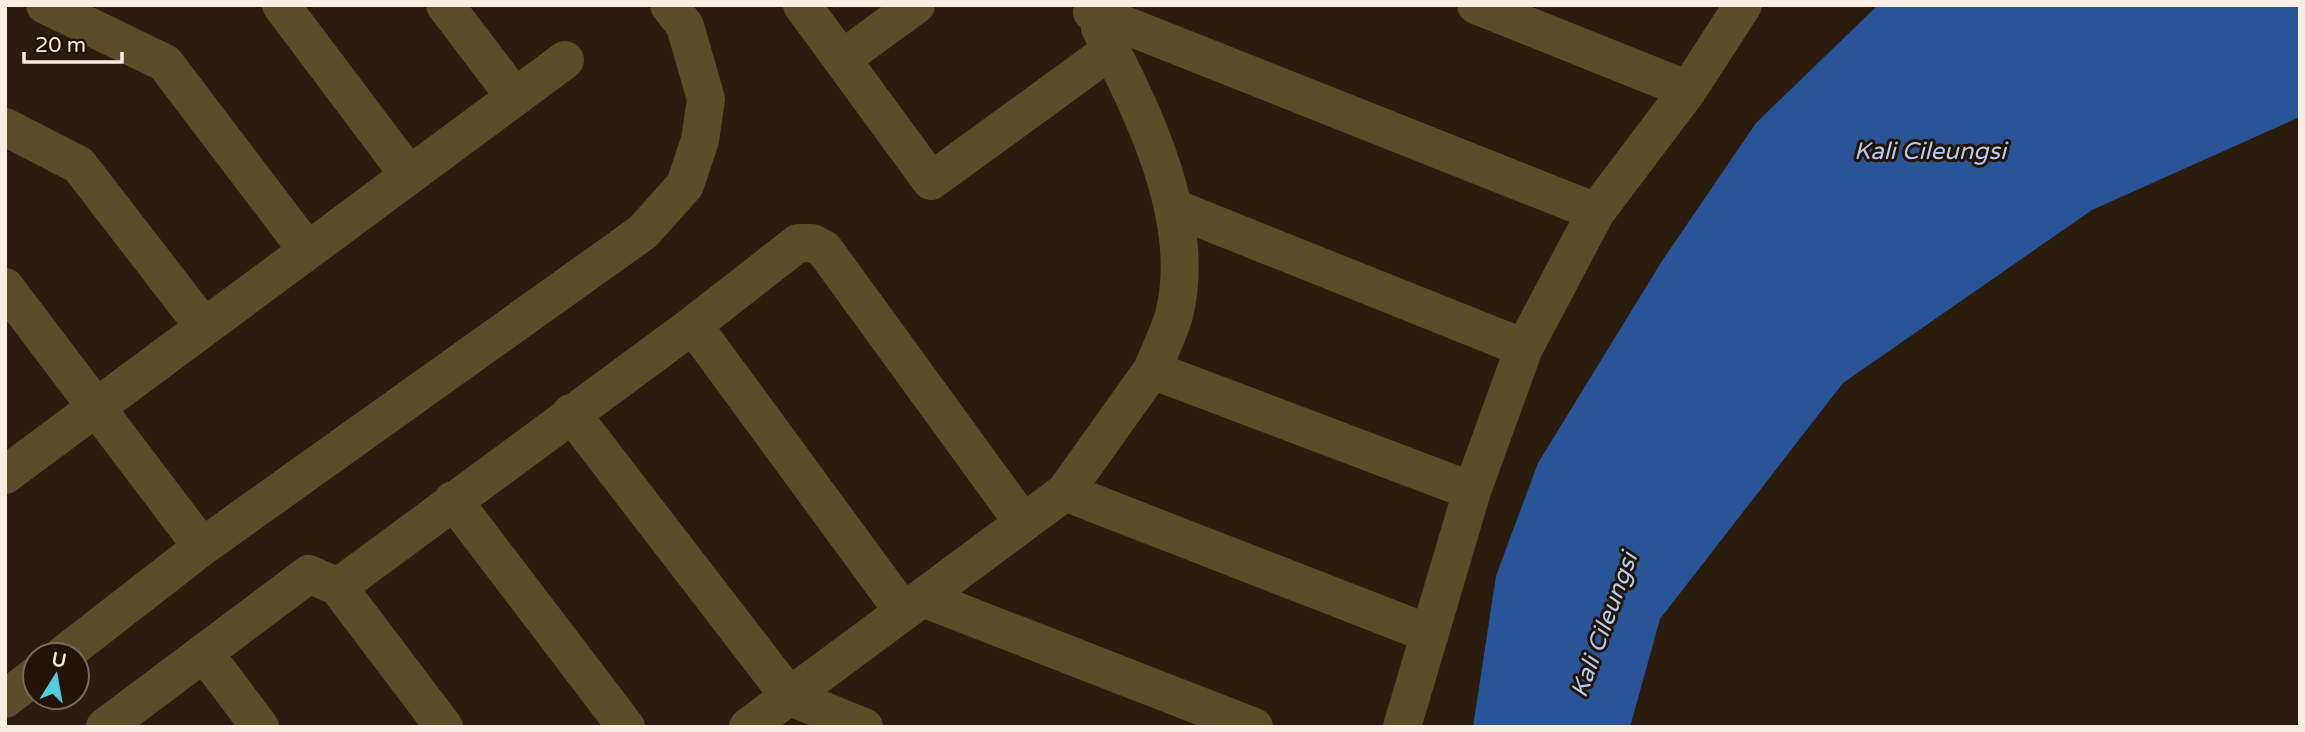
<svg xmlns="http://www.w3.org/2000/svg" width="2305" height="732" font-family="'Varela Round',sans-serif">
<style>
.water{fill:#295498}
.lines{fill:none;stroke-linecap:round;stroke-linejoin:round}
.street{stroke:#5b4d2a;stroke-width:38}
.labels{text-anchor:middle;stroke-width:6;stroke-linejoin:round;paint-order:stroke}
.water-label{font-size:24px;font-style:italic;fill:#b3cbf2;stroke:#221305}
</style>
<rect width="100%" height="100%" fill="#2c1c0e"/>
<path class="water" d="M 1878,5 L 2300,5 L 2300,117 L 2092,210 L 1843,383 L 1660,619 L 1630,727 L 1473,727 L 1496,576 L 1538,463 L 1662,261 L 1756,123 Z"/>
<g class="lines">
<path class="street" d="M 45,5 L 165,63 L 307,250
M 281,5 L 409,175
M 445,5 L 515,97
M 802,5 L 931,181 L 1111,50
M 1476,5 L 1688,90
M 1092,12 L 1596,212
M 1100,28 C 1142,110 1198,220 1174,315 C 1169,333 1159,352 1152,370
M 842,59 L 916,5
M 5,127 L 79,165 L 204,327
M 1174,208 L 1524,348
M 5,287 L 202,547
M 693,325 L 903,611
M 571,413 L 790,697 L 864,727
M 5,475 L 565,60
M 1065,492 L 1430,634
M 453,500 L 626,727
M 338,587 L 444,727
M 923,598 L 1254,727
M 205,654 L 260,727
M 63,655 L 202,547 L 643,232 L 685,185 L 700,140 L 706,99 L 685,26 L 669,5
M 5,699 L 35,676
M 105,727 L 309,574 L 338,587 L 693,325 L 798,243 L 812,243 L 824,249 L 1022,521
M 748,727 L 1065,492 L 1152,370 L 1472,491 L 1524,348 L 1596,212 L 1688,90 L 1743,5
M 1402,727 L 1472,491"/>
</g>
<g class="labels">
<g class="water-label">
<text x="1930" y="159">Kali Cileungsi</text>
<text transform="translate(1604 625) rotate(-70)" y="8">Kali Cileungsi</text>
</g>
</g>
<rect width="2305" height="732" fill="none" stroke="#f8ede4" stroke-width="14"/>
<g transform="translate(56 676) rotate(11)"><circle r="33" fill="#221305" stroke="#786a5e" stroke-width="2"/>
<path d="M0-5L12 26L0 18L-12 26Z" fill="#54cade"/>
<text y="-10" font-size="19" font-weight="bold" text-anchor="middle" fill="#f8ede4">U</text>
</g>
<path d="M24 52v10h98v-10" fill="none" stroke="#f8ede4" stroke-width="3.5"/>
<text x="35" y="52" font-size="21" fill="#f8ede4" stroke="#221305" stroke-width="5" paint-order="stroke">20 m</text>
</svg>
